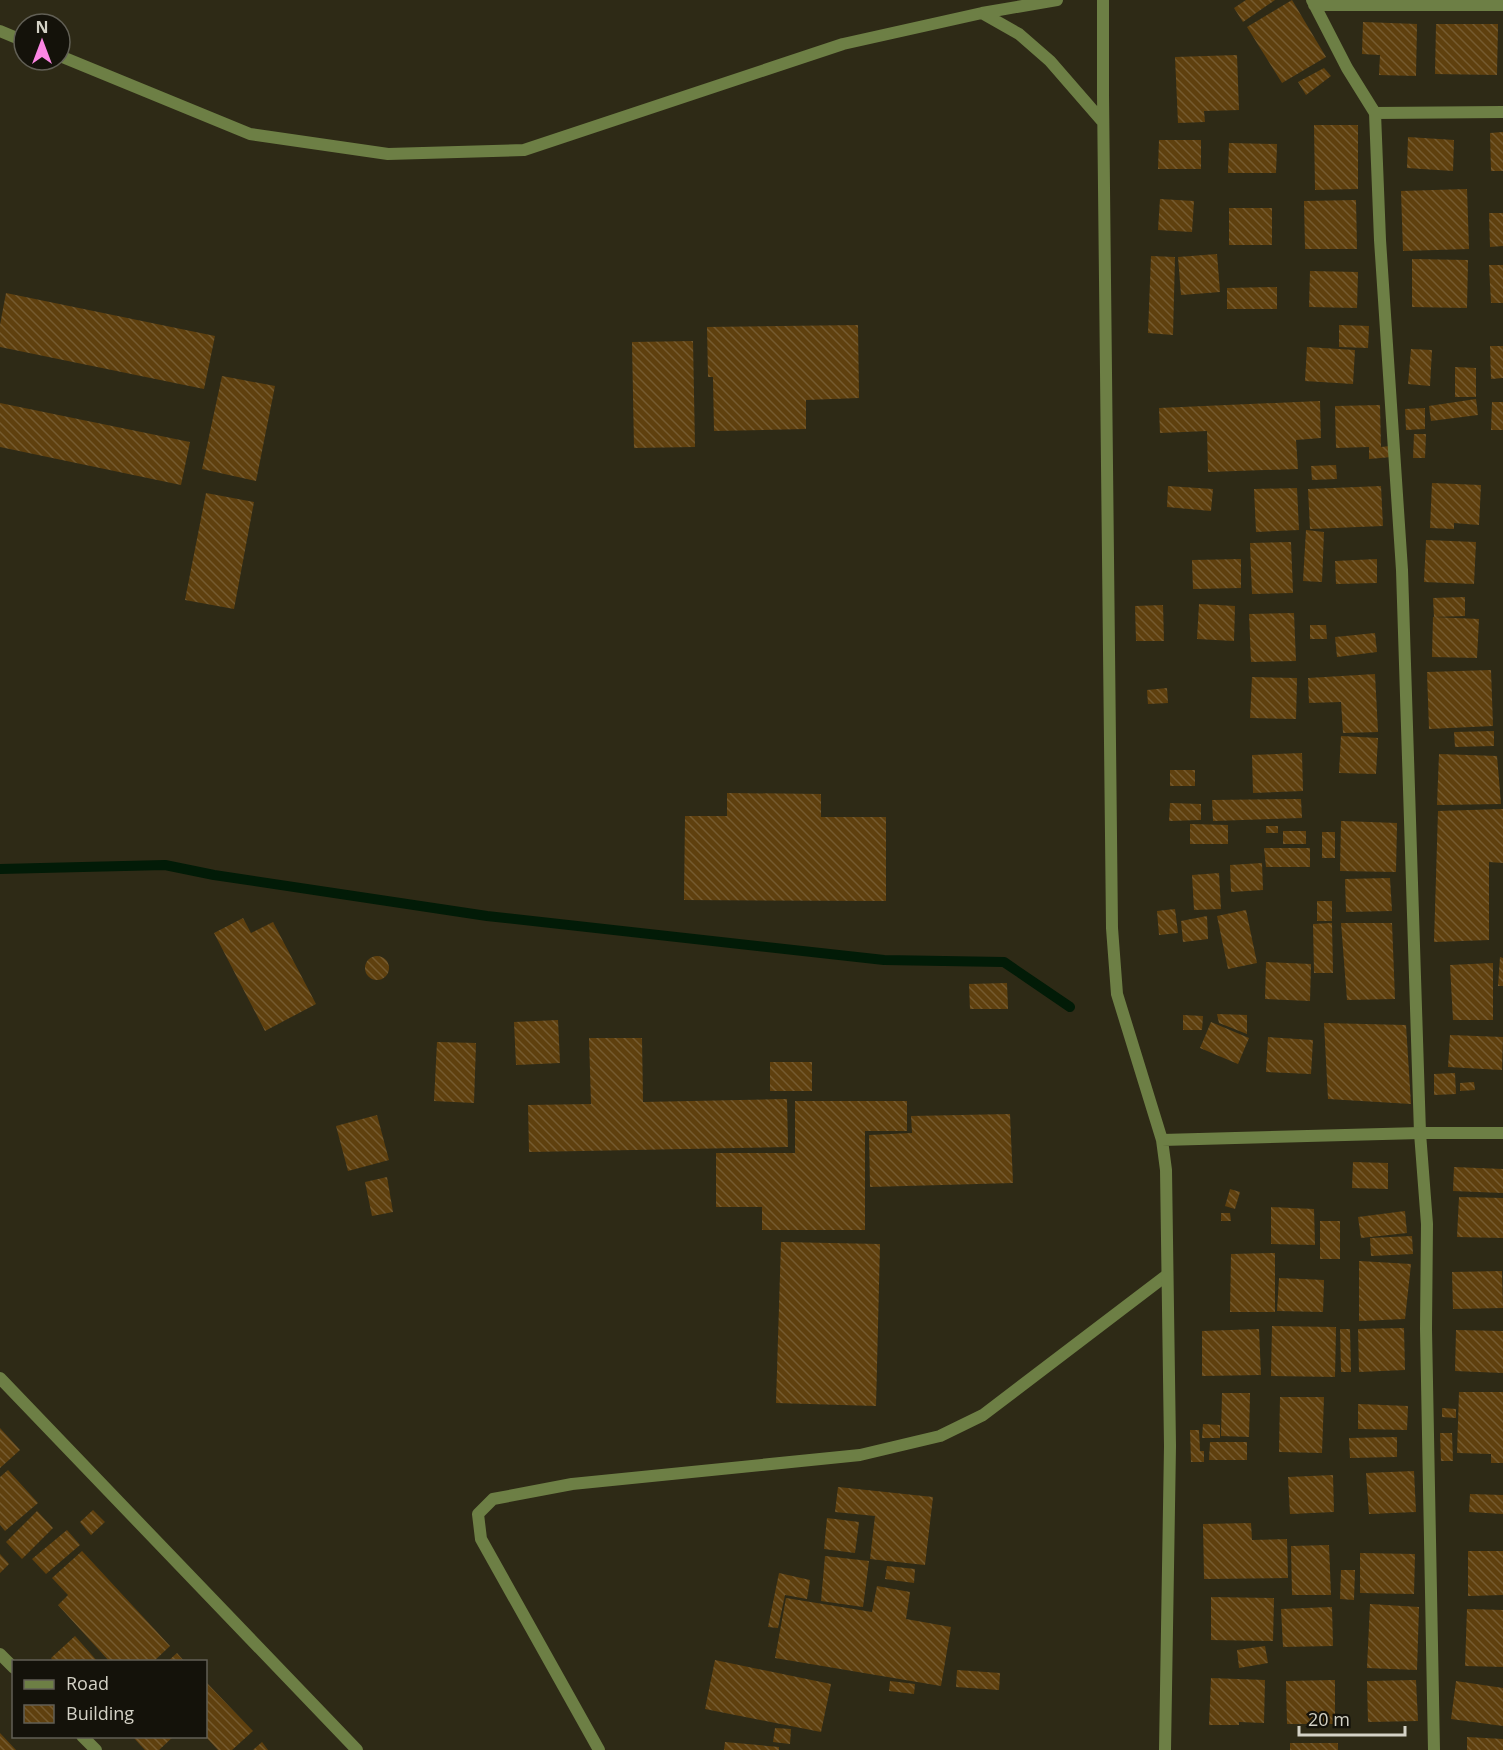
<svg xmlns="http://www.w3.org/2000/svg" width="1503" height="1750" font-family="'Open Sans',sans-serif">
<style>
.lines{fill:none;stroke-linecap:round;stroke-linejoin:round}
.stream{stroke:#021b07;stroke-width:10}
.building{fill:url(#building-back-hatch)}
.minor{stroke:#6d7f45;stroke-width:12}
.tertiary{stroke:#6d7f45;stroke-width:12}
</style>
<defs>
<pattern id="building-back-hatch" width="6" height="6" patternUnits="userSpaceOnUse" patternTransform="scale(1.5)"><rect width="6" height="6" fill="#5f400e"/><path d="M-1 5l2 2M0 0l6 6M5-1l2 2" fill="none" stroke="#755b30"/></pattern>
</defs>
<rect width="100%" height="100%" fill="#2e2a16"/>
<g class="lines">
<path class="stream" d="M 0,869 L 165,865 L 214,875 L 487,916 L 884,960 L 1004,962 L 1070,1007"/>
</g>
<path class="building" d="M 1246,0 L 1275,0 L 1243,22 L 1234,8 Z
M 1292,0 L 1326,57 L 1282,83 L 1247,27 Z
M 1363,22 L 1417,24 L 1416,76 L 1379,75 L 1380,55 L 1362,54 Z
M 1436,24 L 1498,24 L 1497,75 L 1435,74 Z
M 1237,55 L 1239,110 L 1204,111 L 1205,122 L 1178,123 L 1175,57 Z
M 1324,68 L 1331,76 L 1306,95 L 1298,82 Z
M 1314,125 L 1358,125 L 1358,189 L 1315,190 Z
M 1503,132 L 1503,171 L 1491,171 L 1490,133 Z
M 1408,137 L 1454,140 L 1453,171 L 1407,168 Z
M 1159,140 L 1201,140 L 1201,169 L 1158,169 Z
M 1229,143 L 1277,144 L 1276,173 L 1228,173 Z
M 1467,189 L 1469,249 L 1403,251 L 1401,191 Z
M 1160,199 L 1194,201 L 1192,232 L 1158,230 Z
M 1356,200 L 1357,249 L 1305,249 L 1304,201 Z
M 1229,208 L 1272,208 L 1272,245 L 1229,245 Z
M 1489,213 L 1503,213 L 1503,246 L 1490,247 Z
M 1217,254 L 1220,292 L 1181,295 L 1178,257 Z
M 1151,256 L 1175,257 L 1173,335 L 1148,333 Z
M 1412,259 L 1468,260 L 1467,308 L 1412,307 Z
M 1489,265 L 1503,265 L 1503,303 L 1491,303 Z
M 1310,271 L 1358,272 L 1357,308 L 1309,307 Z
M 1277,287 L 1277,309 L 1227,309 L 1227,288 Z
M 6,293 L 215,336 L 204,389 L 0,347 L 0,325 Z
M 858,325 L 859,398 L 806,400 L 806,429 L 714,431 L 713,377 L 708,377 L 707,327 Z
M 1339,325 L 1369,326 L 1368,348 L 1339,347 Z
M 693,341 L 695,447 L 634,448 L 632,342 Z
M 1490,346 L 1503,346 L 1503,378 L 1491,379 Z
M 1307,347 L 1355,350 L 1353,384 L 1305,381 Z
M 1411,349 L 1432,350 L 1430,386 L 1408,384 Z
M 1455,367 L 1476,368 L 1476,397 L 1455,397 Z
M 222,376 L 275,386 L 256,481 L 202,469 Z
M 1476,399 L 1478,415 L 1431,421 L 1429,406 Z
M 1320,401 L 1321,438 L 1296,440 L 1298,469 L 1208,472 L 1207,431 L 1160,433 L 1159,408 Z
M 1492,402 L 1503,402 L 1503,430 L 1491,430 Z
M 0,403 L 190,442 L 181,485 L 0,447 Z
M 1380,405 L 1381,447 L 1390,446 L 1392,457 L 1369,459 L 1369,447 L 1336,448 L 1335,406 Z
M 1425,408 L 1425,429 L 1406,430 L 1405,409 Z
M 1414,434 L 1426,434 L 1425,458 L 1413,458 Z
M 1336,465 L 1337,479 L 1312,480 L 1311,466 Z
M 1432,483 L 1481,485 L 1479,525 L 1454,523 L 1454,529 L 1430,528 Z
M 1168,486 L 1213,489 L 1211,511 L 1167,507 Z
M 1381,486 L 1383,526 L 1310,529 L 1308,489 Z
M 1297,488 L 1299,530 L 1256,532 L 1254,489 Z
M 206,493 L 254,502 L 234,609 L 185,600 Z
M 1306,530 L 1324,532 L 1322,582 L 1303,581 Z
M 1426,540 L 1476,542 L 1474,584 L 1424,582 Z
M 1291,542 L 1293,593 L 1252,594 L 1250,543 Z
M 1241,559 L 1241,588 L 1193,589 L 1192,560 Z
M 1377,559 L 1377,583 L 1336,584 L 1335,561 Z
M 1465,597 L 1465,616 L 1434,617 L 1433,598 Z
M 1199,604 L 1235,606 L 1234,641 L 1197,639 Z
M 1163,605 L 1164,641 L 1136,641 L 1135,606 Z
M 1294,613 L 1296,661 L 1251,662 L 1249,614 Z
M 1433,617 L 1479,619 L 1477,658 L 1432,657 Z
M 1310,625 L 1326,625 L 1327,639 L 1310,639 Z
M 1375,633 L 1377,652 L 1337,657 L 1335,637 Z
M 1491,670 L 1493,726 L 1429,729 L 1427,672 Z
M 1375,674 L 1378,732 L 1343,733 L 1341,702 L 1309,703 L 1308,678 Z
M 1252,677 L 1297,678 L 1296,719 L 1250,718 Z
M 1167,688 L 1168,703 L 1148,704 L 1147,690 Z
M 1494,731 L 1494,746 L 1455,747 L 1454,732 Z
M 1341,736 L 1378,738 L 1376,774 L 1339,773 Z
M 1302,753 L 1303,791 L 1253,793 L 1252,755 Z
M 1439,754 L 1497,756 L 1501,804 L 1437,805 Z
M 1170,770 L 1195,770 L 1195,786 L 1170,786 Z
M 727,793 L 821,794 L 821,817 L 886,817 L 886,901 L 684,900 L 685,816 L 727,816 Z
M 1301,799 L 1302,818 L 1213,821 L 1212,800 Z
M 1170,803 L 1201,804 L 1201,820 L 1169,821 Z
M 1503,809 L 1503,863 L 1489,862 L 1489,940 L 1434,942 L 1438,811 Z
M 1341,821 L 1397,823 L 1396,872 L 1340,871 Z
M 1190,824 L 1228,825 L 1228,844 L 1190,844 Z
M 1266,826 L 1278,826 L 1278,833 L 1266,833 Z
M 1283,831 L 1306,831 L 1306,844 L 1283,844 Z
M 1322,832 L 1335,832 L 1335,858 L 1322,858 Z
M 1264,848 L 1310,848 L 1310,867 L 1266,867 Z
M 1262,863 L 1263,890 L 1231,892 L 1230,865 Z
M 1219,873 L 1221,909 L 1194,910 L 1192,875 Z
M 1390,878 L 1392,911 L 1346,912 L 1345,879 Z
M 1317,901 L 1332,901 L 1332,921 L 1317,921 Z
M 1175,909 L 1178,933 L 1159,935 L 1157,911 Z
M 1246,910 L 1257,963 L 1228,969 L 1217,916 Z
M 1207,916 L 1208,939 L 1183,942 L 1181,921 Z
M 243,918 L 251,933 L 273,922 L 316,1004 L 265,1031 L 214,933 Z
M 1332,923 L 1333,973 L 1314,973 L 1313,924 Z
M 1341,923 L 1392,923 L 1395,999 L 1347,1000 Z
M365 968a12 12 0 1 1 24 0a12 12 0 1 1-24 0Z
M 1500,957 L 1503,958 L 1503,986 L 1498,986 Z
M 1266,962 L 1311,964 L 1310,1001 L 1265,999 Z
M 1493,963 L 1493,1020 L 1453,1020 L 1450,965 Z
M 1007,983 L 1008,1009 L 970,1009 L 969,984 Z
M 1217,1014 L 1247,1015 L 1247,1034 L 1219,1023 Z
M 1183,1015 L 1203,1016 L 1202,1030 L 1183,1030 Z
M 558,1020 L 560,1063 L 516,1065 L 514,1022 Z
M 1211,1022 L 1249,1038 L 1238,1064 L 1200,1048 Z
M 1324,1023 L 1406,1025 L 1411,1104 L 1328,1099 Z
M 1450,1035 L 1503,1037 L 1502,1070 L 1448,1067 Z
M 1268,1037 L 1313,1040 L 1311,1074 L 1266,1072 Z
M 589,1038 L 642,1038 L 643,1102 L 787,1099 L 788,1147 L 529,1152 L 528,1105 L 591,1104 Z
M 437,1042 L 476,1043 L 474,1103 L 434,1101 Z
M 770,1062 L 812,1062 L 812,1091 L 770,1091 Z
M 1455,1073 L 1456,1094 L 1434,1095 L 1434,1074 Z
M 1474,1082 L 1475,1090 L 1460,1091 L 1460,1083 Z
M 795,1101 L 907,1101 L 907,1131 L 865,1131 L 865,1230 L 762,1230 L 762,1207 L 716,1207 L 716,1153 L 795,1153 Z
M 1010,1114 L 1013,1183 L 870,1187 L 869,1135 L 912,1133 L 911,1116 Z
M 377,1115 L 389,1160 L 348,1171 L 336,1126 Z
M 1353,1162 L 1388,1163 L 1388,1189 L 1352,1188 Z
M 1454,1167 L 1503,1169 L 1503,1193 L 1453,1191 Z
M 387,1177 L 393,1212 L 372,1216 L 365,1182 Z
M 1230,1189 L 1240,1192 L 1235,1209 L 1225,1206 Z
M 1459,1197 L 1503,1198 L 1503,1238 L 1457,1237 Z
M 1271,1207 L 1314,1209 L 1315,1245 L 1271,1244 Z
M 1405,1211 L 1407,1233 L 1361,1238 L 1358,1217 Z
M 1221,1213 L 1230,1213 L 1231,1221 L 1221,1221 Z
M 1320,1221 L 1340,1221 L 1340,1259 L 1320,1259 Z
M 1412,1236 L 1413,1254 L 1371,1256 L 1370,1238 Z
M 781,1242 L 880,1244 L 876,1406 L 776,1403 Z
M 1275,1253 L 1275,1312 L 1230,1312 L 1231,1254 Z
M 1359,1261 L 1411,1264 L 1405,1319 L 1359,1321 Z
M 1502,1271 L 1503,1308 L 1453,1309 L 1452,1272 Z
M 1279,1278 L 1324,1280 L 1323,1312 L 1277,1311 Z
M 1272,1326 L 1336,1327 L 1335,1377 L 1271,1376 Z
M 1404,1328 L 1405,1370 L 1359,1372 L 1358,1329 Z
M 1259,1329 L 1261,1375 L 1202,1376 L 1202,1331 Z
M 1340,1329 L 1350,1329 L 1351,1372 L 1341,1372 Z
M 1456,1330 L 1503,1331 L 1503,1373 L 1455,1371 Z
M 1459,1392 L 1503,1392 L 1503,1463 L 1491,1463 L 1491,1454 L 1457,1453 Z
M 1222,1393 L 1250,1393 L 1249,1437 L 1221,1436 Z
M 1280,1397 L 1324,1397 L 1322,1453 L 1279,1452 Z
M 1358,1404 L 1408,1406 L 1407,1430 L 1358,1429 Z
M 1442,1408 L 1456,1409 L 1456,1418 L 1442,1417 Z
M 1203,1424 L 1220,1425 L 1220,1438 L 1202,1438 Z
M 0,1428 L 20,1450 L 0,1468 Z
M 1190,1430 L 1199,1430 L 1200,1451 L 1204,1451 L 1204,1462 L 1191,1462 Z
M 1440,1433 L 1452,1433 L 1453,1461 L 1441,1461 Z
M 1397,1437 L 1397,1457 L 1350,1458 L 1349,1438 Z
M 1210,1442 L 1247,1442 L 1247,1460 L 1209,1460 Z
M 8,1470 L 38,1503 L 5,1531 L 0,1525 L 0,1477 Z
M 1414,1471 L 1416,1512 L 1369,1514 L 1366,1473 Z
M 1333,1475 L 1334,1512 L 1290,1514 L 1288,1477 Z
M 838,1487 L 933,1497 L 925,1565 L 870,1559 L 875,1516 L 835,1512 Z
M 1470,1494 L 1503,1495 L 1503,1514 L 1469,1512 Z
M 93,1510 L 105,1522 L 91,1535 L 80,1522 Z
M 37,1511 L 53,1528 L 22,1559 L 6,1542 Z
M 827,1518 L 859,1522 L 855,1553 L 824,1549 Z
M 1251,1523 L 1252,1540 L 1287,1539 L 1288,1578 L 1204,1579 L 1203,1524 Z
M 67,1530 L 80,1545 L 46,1574 L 32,1559 Z
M 1329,1545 L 1331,1595 L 1292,1595 L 1291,1546 Z
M 82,1551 L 170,1646 L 153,1662 L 110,1662 L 58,1605 L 68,1595 L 52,1578 Z
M 1468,1551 L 1503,1551 L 1503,1595 L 1468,1596 Z
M 1360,1553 L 1415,1554 L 1414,1594 L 1360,1593 Z
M 0,1554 L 9,1564 L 0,1573 Z
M 825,1556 L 869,1561 L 863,1607 L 821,1601 Z
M 887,1566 L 915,1569 L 914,1583 L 885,1579 Z
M 1341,1570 L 1355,1570 L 1354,1600 L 1340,1599 Z
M 779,1573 L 810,1580 L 807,1599 L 785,1595 L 778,1628 L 768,1627 Z
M 877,1586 L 910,1592 L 906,1619 L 951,1627 L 941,1686 L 775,1658 L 786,1598 L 872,1612 Z
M 1211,1597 L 1274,1598 L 1273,1641 L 1211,1640 Z
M 1370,1604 L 1419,1607 L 1417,1670 L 1367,1668 Z
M 1332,1607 L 1333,1646 L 1283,1647 L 1281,1609 Z
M 1467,1609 L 1503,1610 L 1503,1667 L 1465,1666 Z
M 75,1636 L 98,1662 L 54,1662 L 51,1658 Z
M 1265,1646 L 1268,1663 L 1239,1668 L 1237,1650 Z
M 177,1653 L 185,1662 L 167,1662 Z
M 715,1660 L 831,1684 L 821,1732 L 705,1709 Z
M 957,1670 L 1000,1673 L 999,1690 L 956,1687 Z
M 1211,1678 L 1265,1680 L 1264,1723 L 1239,1722 L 1239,1725 L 1209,1725 Z
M 1335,1680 L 1335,1724 L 1287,1724 L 1286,1681 Z
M 1416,1680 L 1418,1721 L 1368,1722 L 1367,1681 Z
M 890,1681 L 915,1684 L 914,1694 L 889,1691 Z
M 1456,1681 L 1503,1688 L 1503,1726 L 1451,1719 Z
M 206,1682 L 253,1731 L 232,1750 L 218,1750 L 206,1737 Z
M 775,1728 L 791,1729 L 790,1744 L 773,1742 Z
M 0,1733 L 16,1750 L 0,1750 Z
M 132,1736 L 174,1736 L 159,1750 L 145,1750 Z
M 1467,1737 L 1503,1739 L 1503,1750 L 1467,1750 Z
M 262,1742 L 268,1750 L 253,1750 Z
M 725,1742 L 779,1747 L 779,1750 L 724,1750 Z
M 1290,1743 L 1338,1743 L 1338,1750 L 1290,1750 Z"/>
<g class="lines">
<path class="minor" d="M 1312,0 L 1347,68 L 1375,113 L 1380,240 L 1402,570 L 1420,1133 L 1427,1224 L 1426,1329 L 1434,1750
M 1314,5 L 1503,5
M 1375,113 L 1503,112
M 0,1378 L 357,1750
M 0,1654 L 14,1668
M 82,1736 L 96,1750
M 599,1750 L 481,1539 L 478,1514 L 493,1499 L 572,1484 L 860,1455 L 940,1436 L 983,1415 L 1167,1275"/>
<path class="tertiary" d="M 1103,0 L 1103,95 L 1112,928 L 1117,994 L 1162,1140 L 1166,1170 L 1170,1446 L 1165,1750
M 982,13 L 1019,34 L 1050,61 L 1103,122
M 0,31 L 24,41
M 60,56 L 250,134 L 388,154 L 524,150 L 843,44 L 982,13 L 1057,0
M 1162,1140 L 1420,1133 L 1503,1133"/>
</g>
<rect x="12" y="1660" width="195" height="78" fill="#14120a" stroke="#615f55" stroke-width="1.5"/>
<rect x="24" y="1680" width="30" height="9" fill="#6d7f45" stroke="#615f55" stroke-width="1.5"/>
<text x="66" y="1690" font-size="18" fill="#d4d2c6">Road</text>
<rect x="24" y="1705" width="30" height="18" fill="url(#building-back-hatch)" stroke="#615f55" stroke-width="1.5"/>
<text x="66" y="1720" font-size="18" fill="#d4d2c6">Building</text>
<g transform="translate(42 42)"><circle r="28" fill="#14120a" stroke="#615f55" stroke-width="1.5"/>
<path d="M0-4.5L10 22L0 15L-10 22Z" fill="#fc86e4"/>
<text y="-9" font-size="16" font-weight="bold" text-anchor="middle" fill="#d4d2c6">N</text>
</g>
<path d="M1299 1726v9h106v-9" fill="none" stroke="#d4d2c6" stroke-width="3"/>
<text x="1308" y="1726" font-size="18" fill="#d4d2c6" stroke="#14120a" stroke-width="4.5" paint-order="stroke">20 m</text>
</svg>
